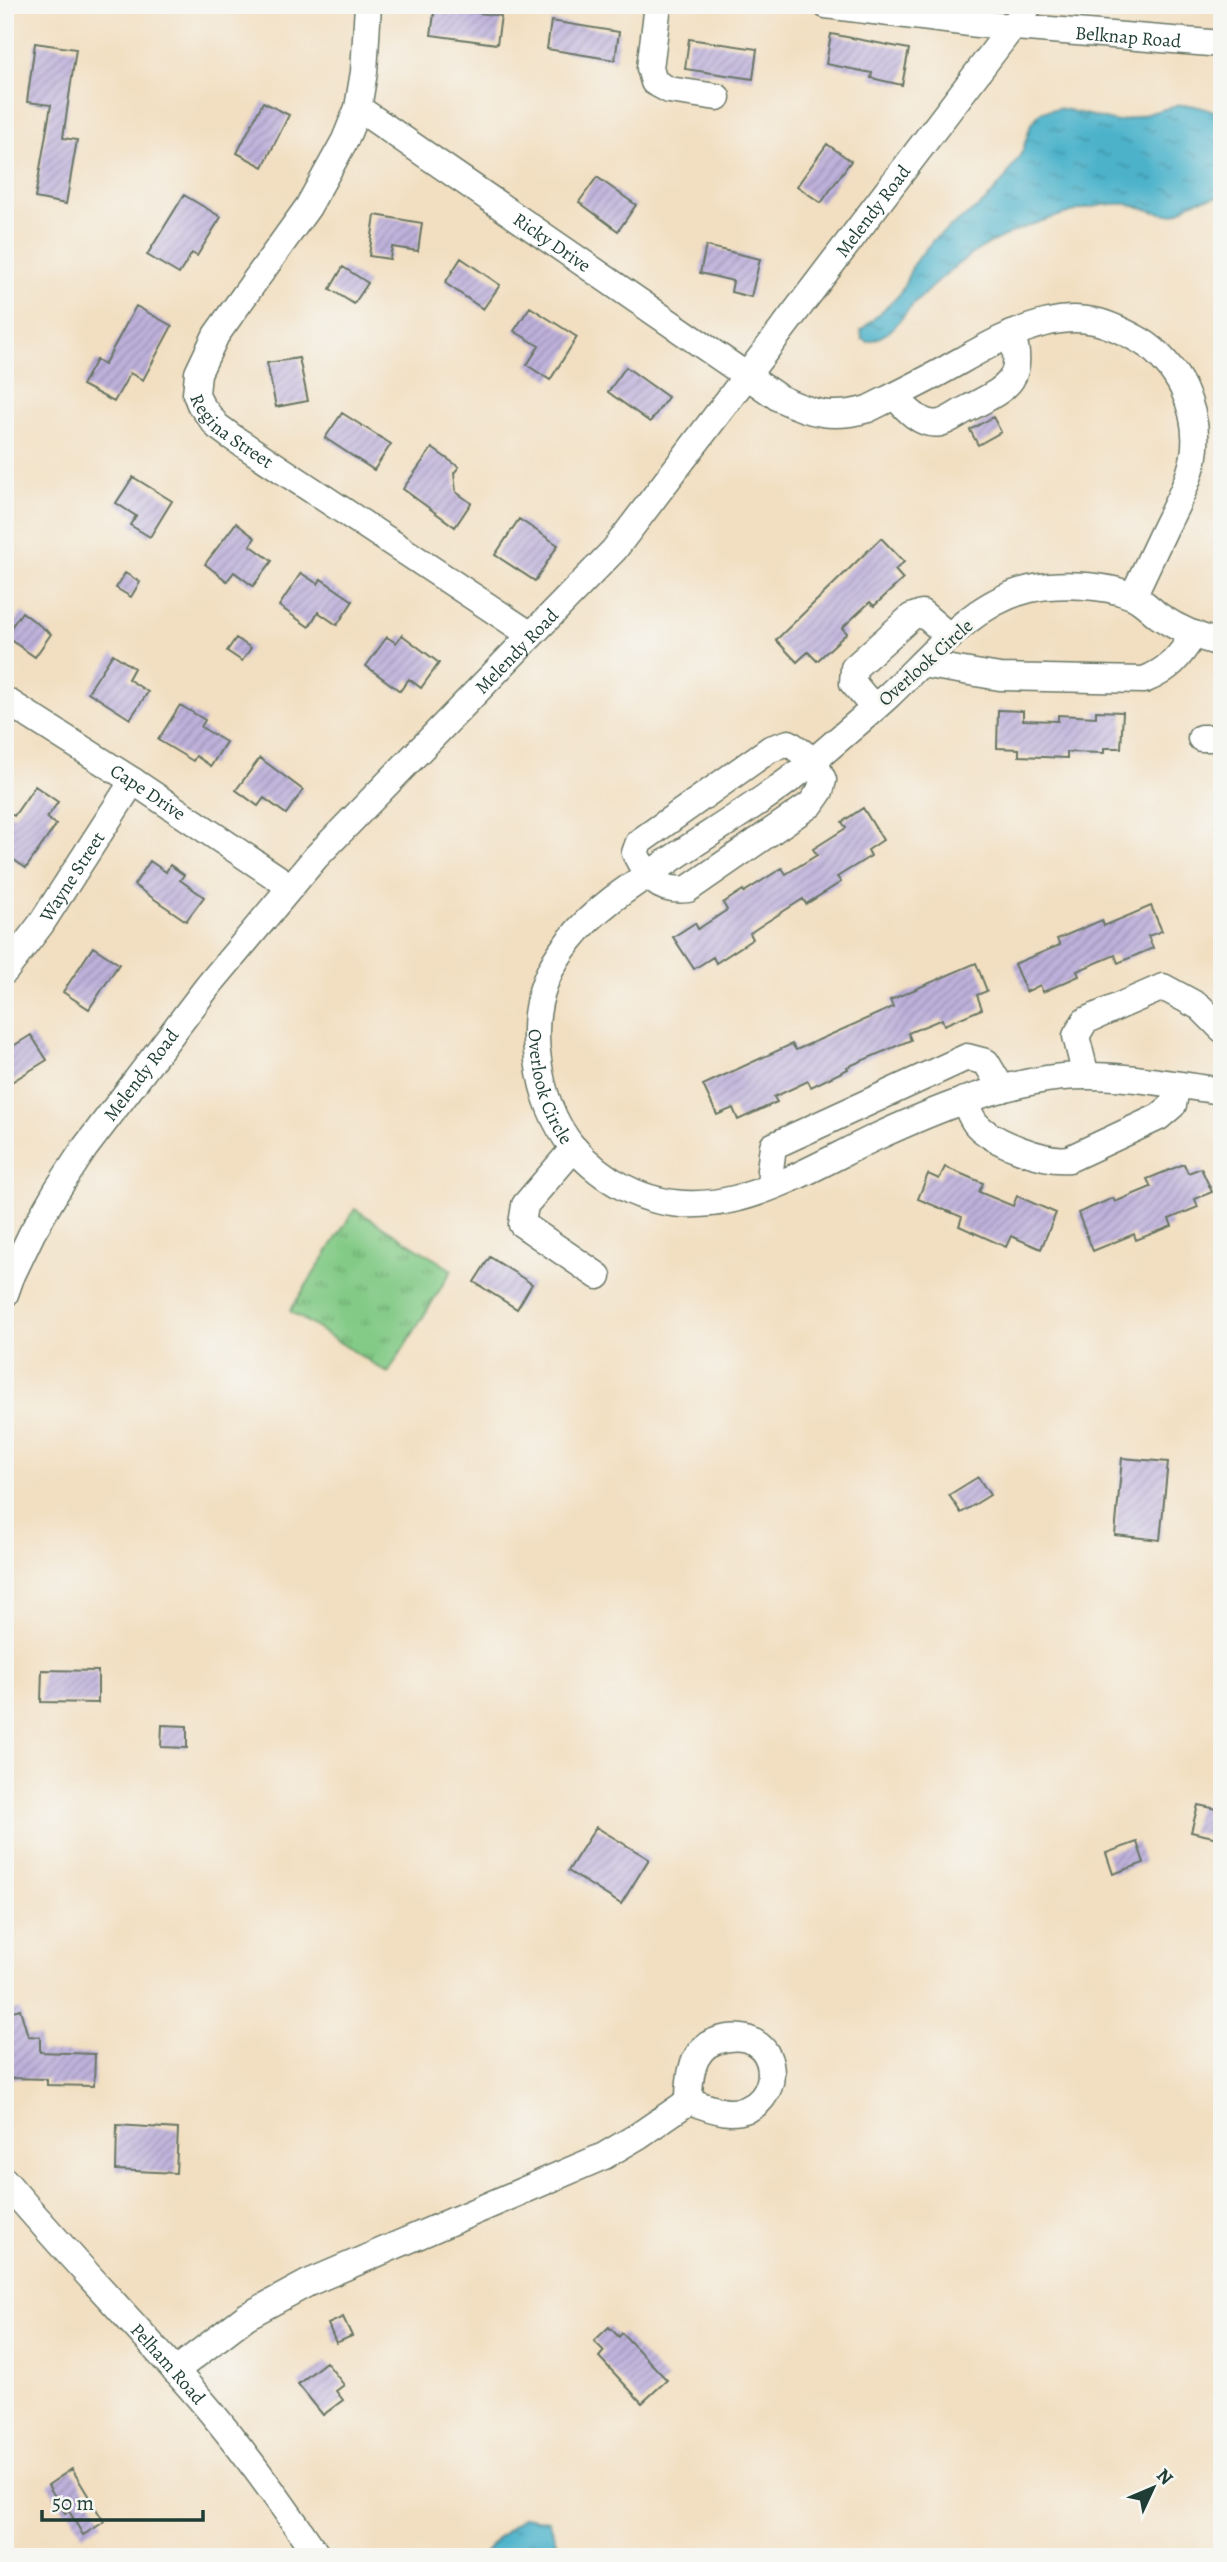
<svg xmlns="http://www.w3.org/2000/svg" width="1227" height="2562" font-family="Alegreya,serif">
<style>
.park{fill:url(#park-tufts);stroke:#51845d;stroke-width:2}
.water{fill:url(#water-ripples);stroke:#36787f;stroke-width:2}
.building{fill:url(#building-hatch)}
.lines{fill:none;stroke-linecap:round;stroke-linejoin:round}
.minor-casing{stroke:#697665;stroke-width:29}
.minor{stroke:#fff;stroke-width:26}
.labels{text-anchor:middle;stroke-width:6;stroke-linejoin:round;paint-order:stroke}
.street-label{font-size:19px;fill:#1f3d34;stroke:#f6f6f2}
</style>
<defs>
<pattern id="park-tufts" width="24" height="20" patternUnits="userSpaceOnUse" patternTransform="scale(1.75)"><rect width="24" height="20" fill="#83ca86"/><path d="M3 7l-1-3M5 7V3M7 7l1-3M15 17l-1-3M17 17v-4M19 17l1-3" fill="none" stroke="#6ba56e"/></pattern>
<pattern id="water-ripples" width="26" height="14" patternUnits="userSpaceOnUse" patternTransform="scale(1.75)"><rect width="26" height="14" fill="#4cb2ca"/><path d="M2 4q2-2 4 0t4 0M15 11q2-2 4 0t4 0" fill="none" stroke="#3f92a5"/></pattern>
<pattern id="building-hatch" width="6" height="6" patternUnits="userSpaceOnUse" patternTransform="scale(1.75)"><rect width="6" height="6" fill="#beb1db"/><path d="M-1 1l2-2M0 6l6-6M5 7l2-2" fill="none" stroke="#9a91b2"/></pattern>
</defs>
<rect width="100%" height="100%" fill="#f6f6f2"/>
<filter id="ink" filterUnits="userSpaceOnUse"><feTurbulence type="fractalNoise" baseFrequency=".0143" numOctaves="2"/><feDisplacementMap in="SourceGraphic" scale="14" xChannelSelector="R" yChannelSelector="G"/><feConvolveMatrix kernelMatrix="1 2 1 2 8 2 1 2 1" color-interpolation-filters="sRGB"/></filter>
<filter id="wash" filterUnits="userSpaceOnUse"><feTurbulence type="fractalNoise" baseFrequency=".00686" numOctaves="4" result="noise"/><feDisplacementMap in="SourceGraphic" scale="28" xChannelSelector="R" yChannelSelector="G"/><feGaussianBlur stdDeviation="1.57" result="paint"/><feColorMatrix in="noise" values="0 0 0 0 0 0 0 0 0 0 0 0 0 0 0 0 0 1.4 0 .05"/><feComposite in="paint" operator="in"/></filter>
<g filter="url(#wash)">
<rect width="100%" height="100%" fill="#f2dfc1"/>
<path class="park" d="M 355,1209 L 452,1270 L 388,1373 L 290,1311 Z"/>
<path class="water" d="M 1179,105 L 1191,105 L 1222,113 L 1222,196 C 1212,198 1199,199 1191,203 C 1184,207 1181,213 1172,214 C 1158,216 1141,205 1126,204 C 1095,201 1030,224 1002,237 C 969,252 941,277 916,302 C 896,321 898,332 868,342 L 862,339 L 861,331 L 900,294 L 914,263 L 933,240 L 986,201 L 1003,181 L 1022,152 L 1031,124 L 1041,112 L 1059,108 L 1117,122 Z
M 524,2517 L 548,2521 L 556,2541 L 547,2557 L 481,2557 L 498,2537 Z"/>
<g id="blocks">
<path class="building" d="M 435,7 L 501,16 L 497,44 L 431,35 Z
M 551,21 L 619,32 L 615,60 L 547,49 Z
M 831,34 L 909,49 L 902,85 L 871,78 L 872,73 L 826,64 Z
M 689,39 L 757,49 L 753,79 L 685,69 Z
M 35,43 L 76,49 L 63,138 L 77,140 L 66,204 L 35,198 L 51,105 L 27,102 Z
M 263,102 L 289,115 L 263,167 L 237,153 Z
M 827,144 L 851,161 L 821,203 L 797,186 Z
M 597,177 L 636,205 L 618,231 L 579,202 Z
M 184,195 L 221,217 L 197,256 L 192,253 L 179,274 L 147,255 Z
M 375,215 L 422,223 L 418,251 L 392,247 L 390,259 L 369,256 Z
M 706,246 L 760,259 L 751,297 L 731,292 L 733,281 L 700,273 Z
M 461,258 L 500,285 L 483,309 L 445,283 Z
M 343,267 L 368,283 L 354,304 L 330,289 Z
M 136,306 L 172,326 L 143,380 L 130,373 L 114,402 L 82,385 L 96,360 L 104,365 Z
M 530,307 L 577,337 L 550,380 L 527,365 L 539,346 L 514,331 Z
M 299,358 L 308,401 L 276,407 L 267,363 Z
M 626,367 L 668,397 L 650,422 L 608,392 Z
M 342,413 L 391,444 L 374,470 L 325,438 Z
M 993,417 L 1001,432 L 978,445 L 970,430 Z
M 432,448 L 459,467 L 454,473 L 456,492 L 471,503 L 455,527 L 403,489 Z
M 133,477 L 172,501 L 150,537 L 130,525 L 136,516 L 116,503 Z
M 519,519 L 558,545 L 535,581 L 495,555 Z
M 236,523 L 255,538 L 250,545 L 272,561 L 253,586 L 234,572 L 227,581 L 205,564 Z
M 881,538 L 904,562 L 895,570 L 903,579 L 874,606 L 870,602 L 842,628 L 847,633 L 817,661 L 808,652 L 797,662 L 776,640 Z
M 125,573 L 140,582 L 131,597 L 116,588 Z
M 301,573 L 318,584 L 321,579 L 353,601 L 337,625 L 318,612 L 309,627 L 279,606 Z
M 22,612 L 51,634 L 35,657 L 5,636 Z
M 402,635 L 439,663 L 421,688 L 409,679 L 400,691 L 366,666 L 387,637 L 396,643 Z
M 236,638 L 251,648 L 242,661 L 227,651 Z
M 113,654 L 134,668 L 128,679 L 148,692 L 130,719 L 88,692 Z
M 180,705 L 205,720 L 201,727 L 226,742 L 211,766 L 196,756 L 193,761 L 158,740 Z
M 998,710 L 1023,711 L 1023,720 L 1058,721 L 1058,715 L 1096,717 L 1096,711 L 1123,712 L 1121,748 L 1104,748 L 1104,753 L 1067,752 L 1067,758 L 1019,756 L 1019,749 L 997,748 Z
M 260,758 L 303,790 L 286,814 L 264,798 L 258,806 L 236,790 Z
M 35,786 L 58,802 L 47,818 L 56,825 L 26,868 L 5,854 L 5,810 L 14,816 Z
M 863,808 L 883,840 L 868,850 L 871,856 L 837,877 L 841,882 L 806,904 L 803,899 L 765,923 L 750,933 L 753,939 L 716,963 L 713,957 L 694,969 L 673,937 L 695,923 L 698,929 L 727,910 L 723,903 L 743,890 L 744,892 L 782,868 L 786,874 L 817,855 L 813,849 L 846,828 L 842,822 Z
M 150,861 L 166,872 L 170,865 L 184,875 L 180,880 L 204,897 L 186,921 L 134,885 Z
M 1151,906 L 1162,931 L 1148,936 L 1153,948 L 1118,963 L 1115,955 L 1077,971 L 1079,976 L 1043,992 L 1040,985 L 1026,992 L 1014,964 L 1060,945 L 1057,939 L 1102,920 L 1104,926 Z
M 93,947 L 119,964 L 89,1009 L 63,992 Z
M 976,963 L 987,991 L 977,995 L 982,1009 L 944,1025 L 942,1019 L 908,1033 L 911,1040 L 847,1067 L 848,1069 L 811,1087 L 808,1081 L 774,1097 L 777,1102 L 738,1120 L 733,1108 L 717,1115 L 703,1085 L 792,1044 L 796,1050 L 893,1007 L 890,1000 Z
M 31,1035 L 47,1060 L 5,1086 L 5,1051 Z
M 1184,1164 L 1188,1173 L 1201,1168 L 1212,1192 L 1195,1199 L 1198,1207 L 1169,1219 L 1172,1226 L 1136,1240 L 1134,1234 L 1093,1251 L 1078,1213 L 1113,1198 L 1115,1202 L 1151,1187 L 1147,1179 Z
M 945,1167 L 983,1183 L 979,1192 L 1013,1206 L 1017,1196 L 1056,1213 L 1041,1249 L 1011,1236 L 1006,1247 L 959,1226 L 962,1217 L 918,1199 L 928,1174 L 939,1179 Z
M 490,1257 L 532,1284 L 517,1309 L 474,1282 Z
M 1122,1458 L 1168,1462 L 1160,1540 L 1115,1535 Z
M 978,1477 L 990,1495 L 961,1513 L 949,1495 Z
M 42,1670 L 98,1671 L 98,1703 L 41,1702 Z
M 162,1725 L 187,1726 L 187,1748 L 161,1747 Z
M 1198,1805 L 1222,1810 L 1222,1839 L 1191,1832 Z
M 596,1827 L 649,1859 L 621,1904 L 568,1871 Z
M 1137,1842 L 1144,1863 L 1113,1874 L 1106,1853 Z
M 20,2009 L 28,2036 L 40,2037 L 40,2052 L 95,2054 L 94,2086 L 47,2085 L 47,2079 L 10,2078 L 10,2052 L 5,2054 L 5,2013 Z
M 117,2125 L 178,2129 L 176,2173 L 116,2170 Z
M 343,2317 L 352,2336 L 336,2343 L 328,2324 Z
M 609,2327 L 619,2337 L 622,2333 L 667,2380 L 642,2403 L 599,2357 L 604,2351 L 594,2341 Z
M 326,2362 L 344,2385 L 336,2391 L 343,2400 L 323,2415 L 298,2384 Z
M 72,2469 L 104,2522 L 83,2535 L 69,2511 L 65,2513 L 48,2485 Z"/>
</g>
</g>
<g filter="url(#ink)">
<use href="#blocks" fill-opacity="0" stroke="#697665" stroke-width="2"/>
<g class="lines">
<defs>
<g id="minor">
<path id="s1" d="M 368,5 L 364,72 L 358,108 L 345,140 L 308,207 L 216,335 L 198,373 L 196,394 L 200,404 L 217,426 L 232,437 L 531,635"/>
<path d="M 658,5 L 650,68 L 654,82 L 669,90 L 717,97"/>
<path id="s2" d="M 826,5 L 978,24 L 1222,44"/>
<path id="s3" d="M 358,108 L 779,398 C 812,414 833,419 868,409 C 894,396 919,384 944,370 C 977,352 1008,332 1045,323 C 1083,313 1108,322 1141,341 C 1158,351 1174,370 1183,388 C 1209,444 1190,478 1165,528 C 1154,551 1144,573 1133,596"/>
<path d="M 895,396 C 905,408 922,427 940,423 C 949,421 960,412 969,408 C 1006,388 1026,381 1012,334"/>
<path id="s4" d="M 1222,643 C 1199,638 1178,629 1159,616 C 1151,610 1142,600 1132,596 C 1105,584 1058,583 1030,589 C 972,602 930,657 888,696 C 865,717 841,737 817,758 C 772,796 719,827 670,860 C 635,883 596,907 570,940 C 541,975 531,1015 538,1060 C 542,1091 552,1121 572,1146 C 587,1163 605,1178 625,1188 C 712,1233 796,1175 874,1138 C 926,1114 978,1092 1035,1081 C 1096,1068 1161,1083 1222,1091"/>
<path d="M 921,664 L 1000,677 L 1144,680 C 1169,670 1180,657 1194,634"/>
<path id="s5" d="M 5,700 L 133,781 L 291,887"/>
<path d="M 874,708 L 853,683 L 854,668 L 911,617 L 922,613 L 950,637"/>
<path d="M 1201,738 L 1222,738"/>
<path d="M 789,743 L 814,761 L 823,780 L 820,791 L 811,804 L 688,889 C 658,893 647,877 635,853 L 639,842 L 770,749 Z"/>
<path id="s6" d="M 5,971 L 41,924 L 133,781"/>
<path d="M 1086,1076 L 1076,1036 L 1085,1021 L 1163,987 L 1200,1007 L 1222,1029"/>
<path d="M 964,1100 C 968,1108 971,1119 977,1125 C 994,1143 1045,1162 1069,1159 L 1159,1117 L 1173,1105 L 1177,1085"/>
<path d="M 574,1148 L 525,1205 L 522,1224 L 598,1276"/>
<path d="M 775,1185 L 770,1170 L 773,1146 L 967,1057 L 986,1062 L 1002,1089"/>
<path id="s7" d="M 5,1294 L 11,1277 L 32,1233 L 57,1190 L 84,1149 L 208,986 L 316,857 L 614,550 L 1029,5"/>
<path id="s8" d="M 5,2181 C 70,2258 141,2330 207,2407 C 247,2455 283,2505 318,2557"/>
<path d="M 175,2371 L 247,2316 L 308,2283 L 604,2156 L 638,2136 L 689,2101 C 702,2105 717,2112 730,2112 C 789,2112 784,2019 716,2041 C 691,2049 689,2079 689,2101"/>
</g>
</defs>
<use href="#minor" class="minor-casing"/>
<use href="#minor" class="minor"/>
</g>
</g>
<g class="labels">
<g class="street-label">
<text dy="7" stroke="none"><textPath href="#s2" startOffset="304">Belknap Road</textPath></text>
<text dy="7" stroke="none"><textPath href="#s7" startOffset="1393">Melendy Road</textPath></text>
<text dy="7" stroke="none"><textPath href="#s3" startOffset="236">Ricky Drive</textPath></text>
<text dy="7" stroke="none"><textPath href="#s1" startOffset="488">Regina Street</textPath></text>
<text dy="7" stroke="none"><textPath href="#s7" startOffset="826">Melendy Road</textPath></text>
<text transform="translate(925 662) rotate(-42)" y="7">Overlook Circle</text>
<text dy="7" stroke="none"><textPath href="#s5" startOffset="170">Cape Drive</textPath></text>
<text dy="7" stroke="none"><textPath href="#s6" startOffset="116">Wayne Street</textPath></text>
<text dy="7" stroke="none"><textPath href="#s7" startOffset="259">Melendy Road</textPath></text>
<text dy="7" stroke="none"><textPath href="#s4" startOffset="945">Overlook Circle</textPath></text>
<text dy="7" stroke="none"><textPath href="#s8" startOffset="245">Pelham Road</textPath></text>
</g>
</g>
<rect width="1227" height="2562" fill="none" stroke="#f6f6f2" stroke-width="28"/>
<g transform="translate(1153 2488) rotate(46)" stroke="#f6f6f2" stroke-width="5" paint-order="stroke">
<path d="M0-5L12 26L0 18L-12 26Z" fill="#1f3d34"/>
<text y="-10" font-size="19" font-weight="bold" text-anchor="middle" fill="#1f3d34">N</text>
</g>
<path d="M42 2510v10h161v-10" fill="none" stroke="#1f3d34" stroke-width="3.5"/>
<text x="52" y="2510" font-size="21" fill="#1f3d34" stroke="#f6f6f2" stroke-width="5" paint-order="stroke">50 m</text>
</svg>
